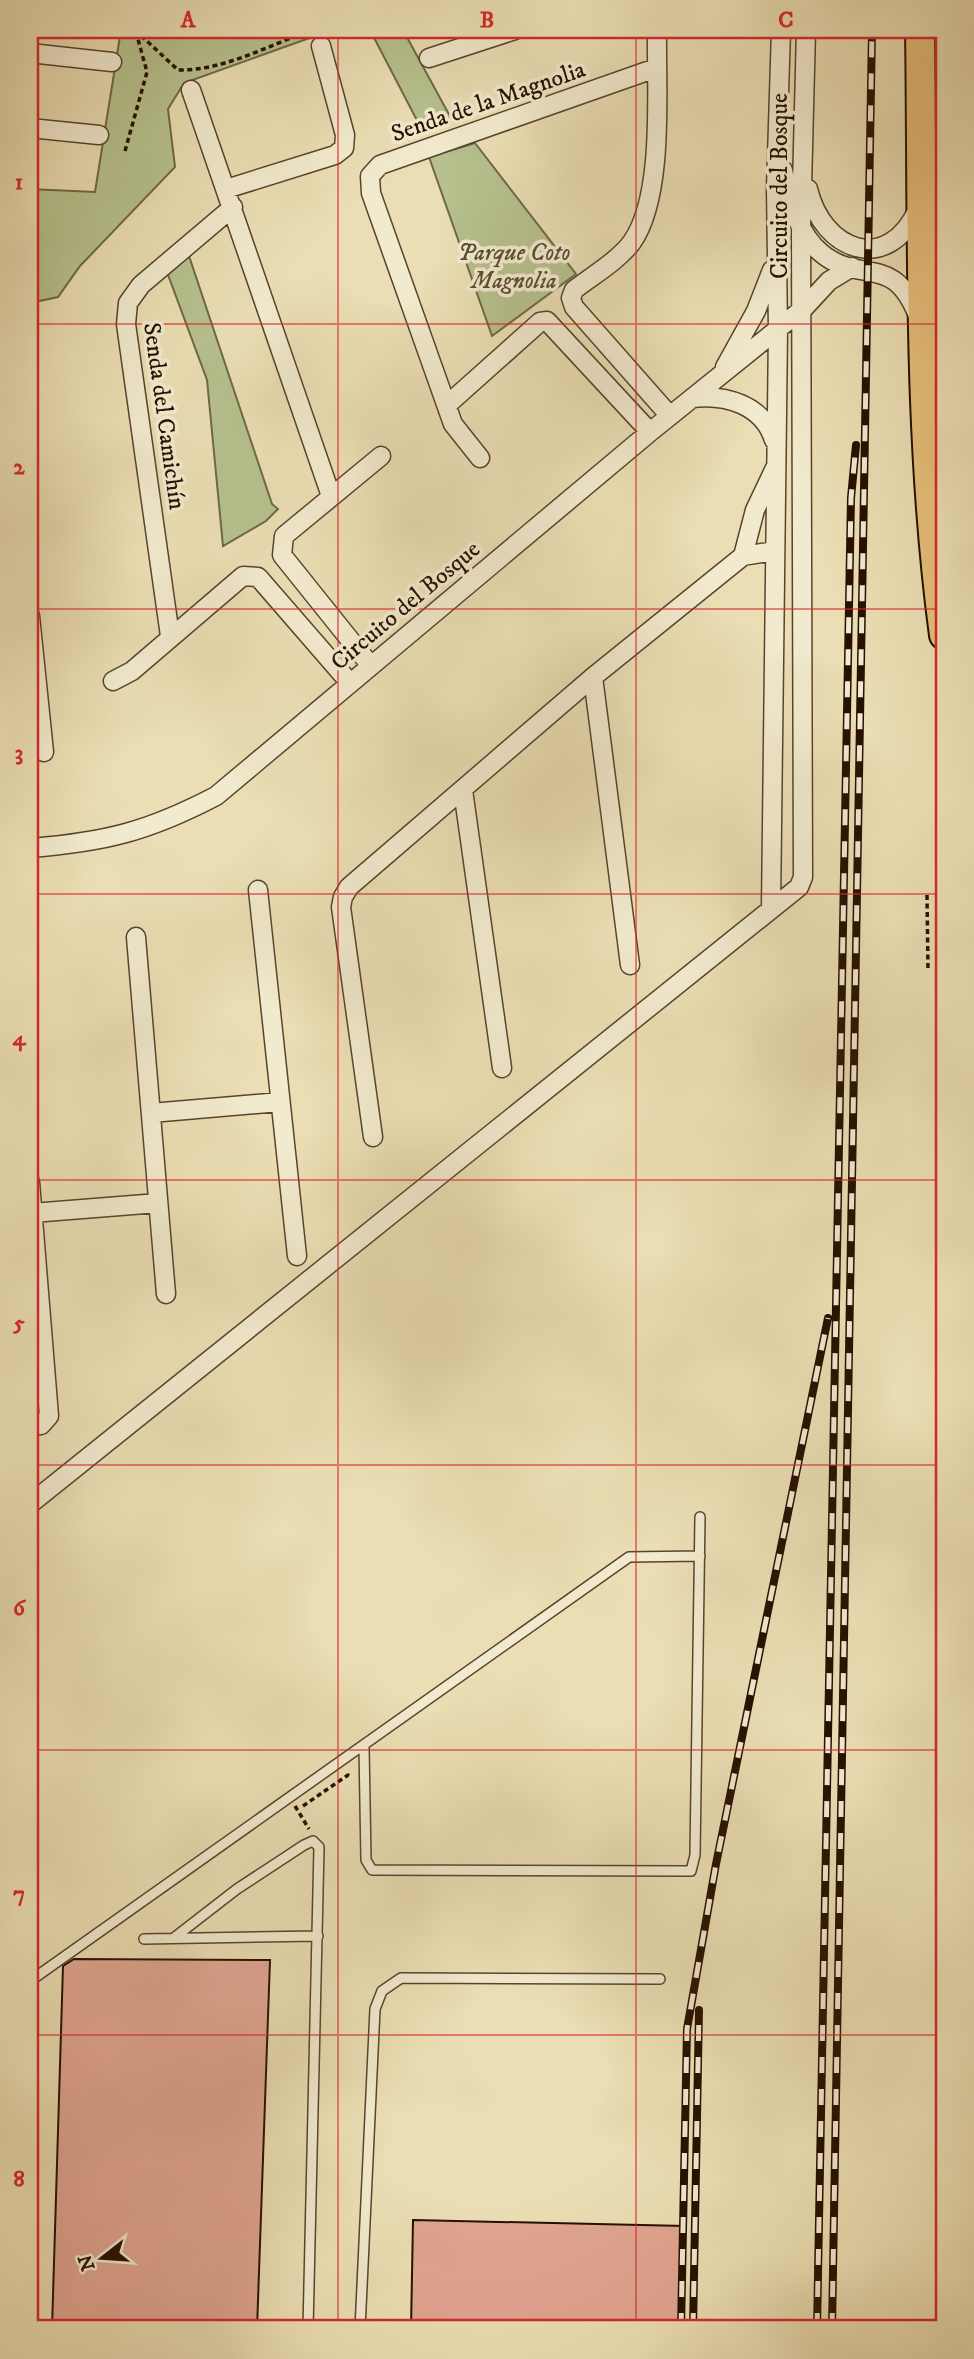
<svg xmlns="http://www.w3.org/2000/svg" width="974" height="2359" font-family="'IM FELL DW Pica',serif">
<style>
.green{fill:#b6c18e;stroke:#6e6848;stroke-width:2}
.building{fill:#e0a591;stroke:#261002;stroke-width:2}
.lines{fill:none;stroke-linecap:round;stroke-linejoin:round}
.service-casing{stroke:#57442e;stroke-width:12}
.minor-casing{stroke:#57442e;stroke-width:21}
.trunk-casing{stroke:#261002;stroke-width:32}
.path{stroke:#261002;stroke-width:3.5;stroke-dasharray:5 3.5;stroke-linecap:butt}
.service{stroke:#f2eace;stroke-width:9}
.minor{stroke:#f2eace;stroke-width:18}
.trunk{stroke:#e6bf7a;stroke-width:28}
.rail-casing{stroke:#261002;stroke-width:8}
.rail{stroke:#f2eace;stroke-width:5;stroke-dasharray:16;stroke-linecap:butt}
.grid{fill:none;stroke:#d62828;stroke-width:2;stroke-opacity:0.55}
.labels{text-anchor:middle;stroke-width:7;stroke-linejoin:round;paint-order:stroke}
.street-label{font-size:24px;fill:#261002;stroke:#f2eace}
.park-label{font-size:24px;font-style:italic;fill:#584e33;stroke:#f2eace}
.neatline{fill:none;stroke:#d62828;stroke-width:2.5}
.grid-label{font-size:23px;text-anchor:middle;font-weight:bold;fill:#d62828}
</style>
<rect width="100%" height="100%" fill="#ebdeb4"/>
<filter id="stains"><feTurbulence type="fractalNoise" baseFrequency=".00286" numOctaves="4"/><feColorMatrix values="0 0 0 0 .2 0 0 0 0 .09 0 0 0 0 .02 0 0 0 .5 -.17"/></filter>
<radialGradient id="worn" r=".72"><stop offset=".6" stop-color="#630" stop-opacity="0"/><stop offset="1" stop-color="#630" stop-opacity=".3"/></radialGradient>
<path class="green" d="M 121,30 L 332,30 L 184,83 L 168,109 L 175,167 L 80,266 L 58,297 L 30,303 L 30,189 L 95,192 Z
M 370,30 L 403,30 L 451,118 L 423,132 Z
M 475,143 L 576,274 L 492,336 L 429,157 Z
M 188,253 L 272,504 L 278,509 L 266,521 L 223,546 L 207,380 L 167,272 Z"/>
<path class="building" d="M 74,1959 L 270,1960 L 257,2329 L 52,2329 L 63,1966 Z
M 413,2220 L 685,2226 L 683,2329 L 411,2329 Z"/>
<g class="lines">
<defs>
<path id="service" d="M 364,1747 L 366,1860 L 372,1870 L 691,1871 L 695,1855 L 700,1517
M 175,1937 L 237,1889 L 304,1845 L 313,1841 L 319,1847 L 308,2329
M 144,1939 L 318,1936
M 30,1981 L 629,1557 L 700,1556
M 360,2329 L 375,2009 L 382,1991 L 401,1978 L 660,1979"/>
<path id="minor" d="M 657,30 C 656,87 665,195 632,242 C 619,260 592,276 574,290 L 571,298 L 574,307 L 670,416
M 30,53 L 112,62
M 429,58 L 515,30
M 191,90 L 331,496
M 30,128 L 99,135
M 783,170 C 788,198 798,233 820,252 C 859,286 893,251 918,316
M 226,189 L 335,155 L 344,148 L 345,135 L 321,46
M 808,189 C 823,252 888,275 918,209
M 725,367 L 756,311 L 772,270
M 692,398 C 726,394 763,405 774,440
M 447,405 L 540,322 L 547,321 L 650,432
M 480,458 L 453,424 L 371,193 L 370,176 L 380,165 L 656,68
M 743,556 L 755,510 L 775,468
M 30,616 L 44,752
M 170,636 L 126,324 L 128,303 L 141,285 L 233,207
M 371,666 L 282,555 L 284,536 L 381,456
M 593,677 L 630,965
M 113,681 L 132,671 L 243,576 L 258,577 L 350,683
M 463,790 L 502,1068
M 30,848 C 106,842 149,831 216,796 L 650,432 L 804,308 L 829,281 L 852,267
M 258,890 L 297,1256
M 771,908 L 778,330 L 776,188 L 781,30
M 136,937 L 166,1294
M 151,1113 L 280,1102
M 373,1137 L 341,907 L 343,897 L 349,887 L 593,677 L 743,556 L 775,551
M 30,1182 L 49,1416 L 41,1425 L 30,1426
M 32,1213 L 158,1203
M 30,1504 L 799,887 L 803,877 L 801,226 L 806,30"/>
<path id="trunk" d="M 920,30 C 923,231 917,435 944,635"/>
</defs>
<use href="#service" class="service-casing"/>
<use href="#minor" class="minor-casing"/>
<use href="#trunk" class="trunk-casing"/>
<path class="path" d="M 135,30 L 178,70 C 223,71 270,45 311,30
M 125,151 L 147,72 L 136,32
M 927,895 L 928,970
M 295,1806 L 309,1829
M 303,1806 L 348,1775 L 352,1777"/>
<use href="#service" class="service"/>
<use href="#minor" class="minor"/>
<use href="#trunk" class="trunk"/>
<defs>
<path id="rail" d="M 681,2329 L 687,2029 L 716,1864 L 828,1318
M 693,2329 L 699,2010
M 817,2329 L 851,498 L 856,445
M 832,2329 L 872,30"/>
</defs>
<use href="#rail" class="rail-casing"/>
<use href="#rail" class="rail"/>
</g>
<path class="grid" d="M 338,30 L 338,2329M 636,30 L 636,2329M 30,324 L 944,324M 30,609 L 944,609M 30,894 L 944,894M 30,1180 L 944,1180M 30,1465 L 944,1465M 30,1750 L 944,1750M 30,2035 L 944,2035"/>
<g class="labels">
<g class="street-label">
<text transform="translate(488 101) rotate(-19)" y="8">Senda de la Magnolia</text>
<text transform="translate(779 186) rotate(-90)" y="8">Circuito del Bosque</text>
<text transform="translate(165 416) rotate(82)" y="8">Senda del Camichín</text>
<text transform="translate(405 605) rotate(-40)" y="8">Circuito del Bosque</text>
</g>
<g class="park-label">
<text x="514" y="260">Parque Coto<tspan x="514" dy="28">Magnolia</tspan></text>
</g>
</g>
<rect width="974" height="2359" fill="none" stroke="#ebdeb4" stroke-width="77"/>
<g transform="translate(102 2258) rotate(253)" stroke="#f2eace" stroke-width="5" paint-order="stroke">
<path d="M0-5L12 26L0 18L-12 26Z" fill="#261002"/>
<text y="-10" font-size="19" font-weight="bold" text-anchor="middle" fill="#261002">N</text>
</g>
<rect x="38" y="38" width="898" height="2282" class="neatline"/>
<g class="grid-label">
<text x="188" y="27">A</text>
<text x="487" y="27">B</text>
<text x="786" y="27">C</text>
<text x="19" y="189">1</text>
<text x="19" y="474">2</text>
<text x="19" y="760">3</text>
<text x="19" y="1045">4</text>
<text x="19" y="1330">5</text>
<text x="19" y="1615">6</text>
<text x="19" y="1901">7</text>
<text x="19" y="2186">8</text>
</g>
<rect width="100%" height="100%" filter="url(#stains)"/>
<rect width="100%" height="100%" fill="url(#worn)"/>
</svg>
